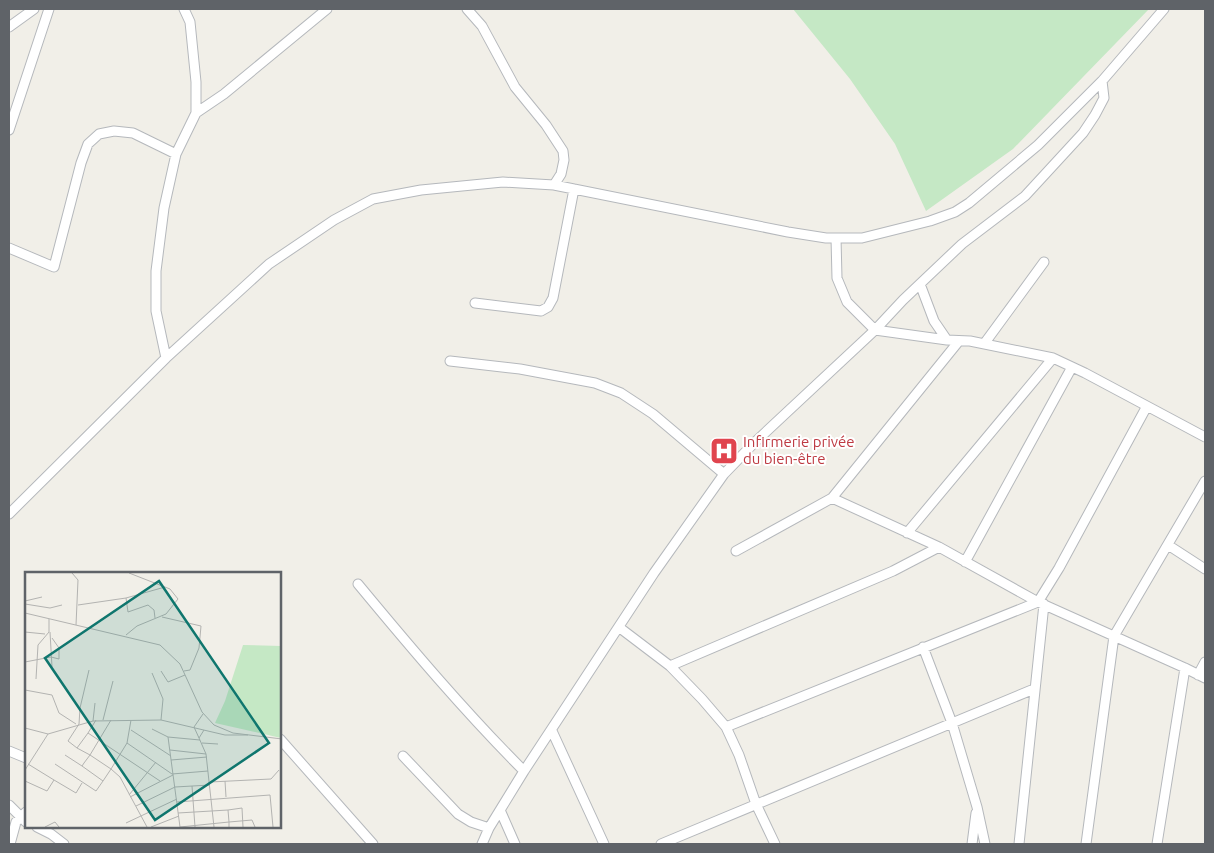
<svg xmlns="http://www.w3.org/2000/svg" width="1214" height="853" font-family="Ubuntu,sans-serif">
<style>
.green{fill:#c5e8c5}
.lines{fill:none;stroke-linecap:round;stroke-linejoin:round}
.minor-casing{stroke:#b5b8bc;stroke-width:11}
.minor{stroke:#fff;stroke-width:9}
.labels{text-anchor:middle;stroke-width:4;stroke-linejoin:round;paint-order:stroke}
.health-label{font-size:15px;fill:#be3a42;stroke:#fff;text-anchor:start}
.inset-road{fill:none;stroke:#b3b3b1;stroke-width:1}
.view{fill:#0f766e;fill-opacity:0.15;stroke:#0f766e;stroke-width:2.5}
.inset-edge{fill:none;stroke:#5f6368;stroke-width:2.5}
</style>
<rect width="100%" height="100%" fill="#f1efe8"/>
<path class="green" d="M 793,9 L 1149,9 L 1013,149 L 926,211 L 895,144 L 850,79 Z"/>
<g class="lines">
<defs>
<path id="minor" d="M 467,9 L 482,26 L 515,87 L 546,125 L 563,151 L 564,160 L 561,174 L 554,185
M 9,27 L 34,9
M 196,113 L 224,94 L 327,9
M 9,130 L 49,9
M 836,238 L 837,278 L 847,302 L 875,330 L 947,340
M 9,248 L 54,267 L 81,163 L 88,144 L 99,134 L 114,131 L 133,133 L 176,154
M 920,284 L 934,321 L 947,340 L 970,341 L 1053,358 L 1085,373 L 1205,437
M 475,303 L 541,311 L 548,307 L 553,298 L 574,189
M 959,341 L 832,498 L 939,547 L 1038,602 L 1185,668 L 1205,678
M 984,344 L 1044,262
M 166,358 L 156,311 L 156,271 L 164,208 L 176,154 L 196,113 L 196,82 L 190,22 L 184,9
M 450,361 L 520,369 L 595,383 L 621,393 L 653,414 L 724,474
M 9,514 L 166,358 L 269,264 L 334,220 L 373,199 L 421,190 L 503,182 L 554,185 L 788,232 L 826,238 L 862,238 L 930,221 L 955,212 L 969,203 L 1038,145 L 1102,81 L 1164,9
M 907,533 L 1053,358
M 1168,545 L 1205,569
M 736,551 L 832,498
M 965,562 L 1072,367
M 358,584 C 411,648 465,712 524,771
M 620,628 L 670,666 L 702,699 L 726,727 L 739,755 L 756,804 L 775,844
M 923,647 L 952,723 L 977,807 L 985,844
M 670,666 L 893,571 L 939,547
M 1198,675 L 1205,662
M 726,727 L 1038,602 L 1059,568 L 1147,406
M 552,731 L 604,844
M 280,739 L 373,844
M 9,751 L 26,758
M 403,756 L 458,814 L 471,822 L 489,828
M 9,805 L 26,822
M 500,810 L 515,844
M 37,827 L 51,834 L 64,844
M 10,844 L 16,822 L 26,812
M 482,844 L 489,828 L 524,771 L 654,573 L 724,474 L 754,443 L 875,330 L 903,300 L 962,244 L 1025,196 L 1083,133 L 1095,115 L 1104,98 L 1102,81
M 661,844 L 1034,689
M 972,844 L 976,813
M 1019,844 L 1044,604
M 1086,844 L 1114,636 L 1205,481
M 1157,844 L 1185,668"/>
</defs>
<use href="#minor" class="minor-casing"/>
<use href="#minor" class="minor"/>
</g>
<defs>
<symbol id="hospital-square" viewBox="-11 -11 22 22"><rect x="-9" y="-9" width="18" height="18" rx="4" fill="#e0444e" stroke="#fff"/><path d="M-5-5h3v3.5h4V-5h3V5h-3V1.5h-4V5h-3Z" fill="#fff"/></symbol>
</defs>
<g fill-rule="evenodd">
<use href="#hospital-square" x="708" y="435" width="32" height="32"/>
</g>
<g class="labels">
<g class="health-label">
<text x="743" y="447">Infirmerie privée<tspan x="743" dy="17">du bien-être</tspan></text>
</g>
</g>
<g transform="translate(25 572)">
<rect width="256" height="256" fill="#f1efe8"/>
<path d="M 218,73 L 256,74 L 256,166 L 190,151 L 200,129 Z" fill="#c5e8c5"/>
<path class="inset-road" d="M 47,1 L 53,8 L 51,53M 0,29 L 17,25M 0,32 L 25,36 L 37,33M 53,33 L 101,26M 0,41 L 135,73 L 155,92 L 177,140 L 189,153 L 208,161 L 257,167M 137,45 L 176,54 L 174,76 L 165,98 L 159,99M 130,46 L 129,38 L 123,33 L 103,40 L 101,26 L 140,15M 0,60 L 20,62M 25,60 L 27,95M 101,63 L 112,54 L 141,42 L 153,27 L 145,17 L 104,1M 0,90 L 26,85 L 34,87 L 34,76 L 27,66M 136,99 L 143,110 L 160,103M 127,101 L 138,127 L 136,148M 11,107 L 13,73 L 24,60 L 24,47M 0,118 L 27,123 L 34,141 L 51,152M 71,148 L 63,161 L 135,209M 78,148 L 88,109M 106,148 L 102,171 L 86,197 L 95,205 L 122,255M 68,149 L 70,131M 0,156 L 23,162 L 68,149 L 136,148 L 200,163 L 223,163M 127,157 L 143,165M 106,158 L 146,184M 179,158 L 174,166 L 181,182 L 189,255M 63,161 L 52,176 L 65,183 L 86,197 L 78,209 L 57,194 L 59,191 L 65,183 L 86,148M 174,166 L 169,155 L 178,142M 102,171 L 147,202 L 183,199M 177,171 L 193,172M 52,176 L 43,169 L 54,152 L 55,136 L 64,98M 145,178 L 181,182M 40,183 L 57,194M 146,188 L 182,185M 30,192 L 71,219 L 78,209M 0,198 L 23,162M 29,208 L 51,221 L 57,211M 0,209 L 22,219 L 29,208 L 3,192M 200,209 L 201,225M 185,210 L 246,207 L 254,198M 167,214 L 170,255M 104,223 L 131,190M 105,225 L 148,203M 152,230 L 245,223 L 248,255M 111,234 L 150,215 L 185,213M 203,238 L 217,236 L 218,255M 153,241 L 203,238 L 204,250 L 227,248 L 230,255M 101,251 L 152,227M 20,255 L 30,250 L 34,255M 126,255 L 154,244M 155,255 L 143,165 L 175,168M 155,255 L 204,250 L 204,255"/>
<path class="view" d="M 134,9 L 244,171 L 130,248 L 20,86 Z"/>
<rect width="256" height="256" class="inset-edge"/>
</g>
<rect width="1214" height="853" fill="none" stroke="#5f6368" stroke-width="20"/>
</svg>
